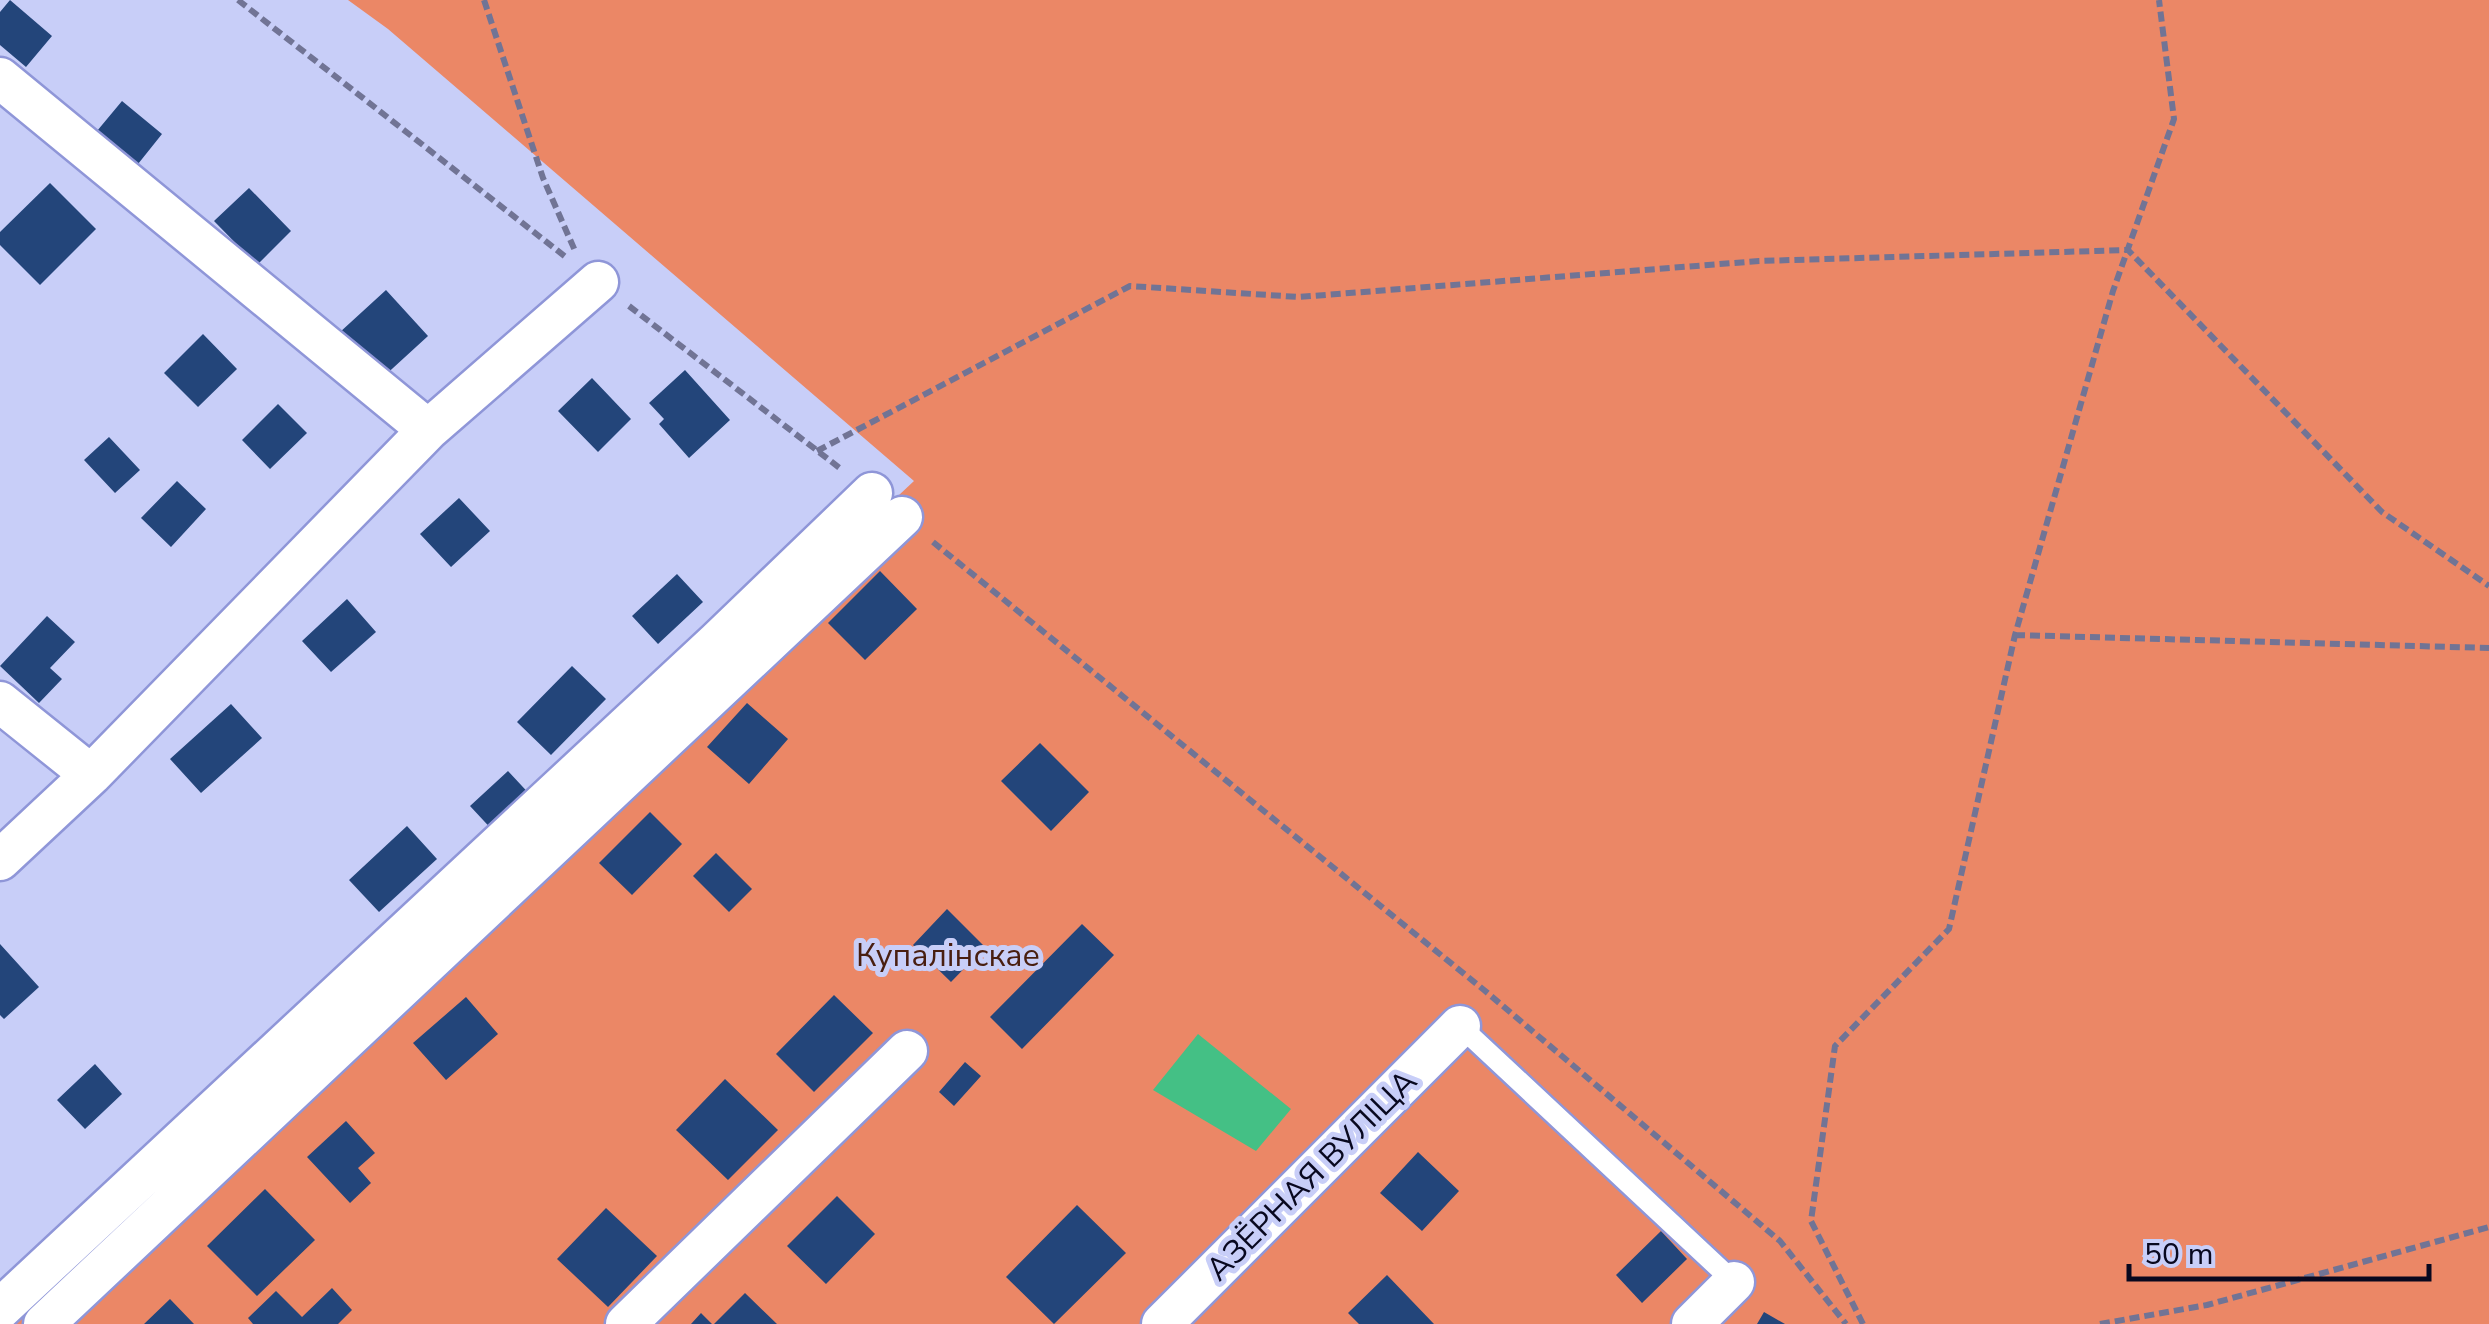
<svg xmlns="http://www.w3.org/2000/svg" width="2489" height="1324" font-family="'Nunito Sans',sans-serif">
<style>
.green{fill:#eb8766}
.water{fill:#44c085}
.building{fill:#23457a}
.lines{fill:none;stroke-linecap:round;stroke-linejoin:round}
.lane-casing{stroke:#8f96d8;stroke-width:25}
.street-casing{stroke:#8f96d8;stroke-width:45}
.path{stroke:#717495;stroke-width:6;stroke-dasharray:10 5;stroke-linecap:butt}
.lane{stroke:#fff;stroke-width:20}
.street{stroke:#fff;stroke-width:40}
.labels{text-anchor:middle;stroke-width:10;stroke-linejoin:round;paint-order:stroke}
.park-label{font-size:32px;fill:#481e10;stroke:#c8cef8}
.street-label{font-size:32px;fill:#08081f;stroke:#c8cef8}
</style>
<rect width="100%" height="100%" fill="#c8cef8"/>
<path class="green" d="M 348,0 L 2489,0 L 2489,1324 L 14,1324 L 914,481 L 388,29 Z"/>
<path class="water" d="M 1198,1034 L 1291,1109 L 1256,1151 L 1153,1090 Z"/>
<path class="building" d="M 10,0 L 52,36 L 26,67 L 0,45 L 0,12 Z
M 122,101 L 162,134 L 138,164 L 97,131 Z
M 50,183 L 96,229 L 40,285 L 0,245 L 0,232 Z
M 249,188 L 291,231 L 257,265 L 214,221 Z
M 386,290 L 428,336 L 381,379 L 339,333 Z
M 203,334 L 237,369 L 198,407 L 164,373 Z
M 685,370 L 730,420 L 689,458 L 659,424 L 664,419 L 649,403 Z
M 592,378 L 631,419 L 598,452 L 558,411 Z
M 278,404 L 307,433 L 270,469 L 242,440 Z
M 109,437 L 140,470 L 115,493 L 84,460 Z
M 177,481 L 206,509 L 171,547 L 141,518 Z
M 459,498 L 490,531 L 451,567 L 420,534 Z
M 880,571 L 917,609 L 865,660 L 828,623 Z
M 677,574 L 703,602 L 658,644 L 632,616 Z
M 347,599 L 376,632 L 331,672 L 302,641 Z
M 47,616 L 75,642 L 50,668 L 62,679 L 39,703 L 0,666 Z
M 572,666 L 606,699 L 551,755 L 517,722 Z
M 747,703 L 788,739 L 749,784 L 707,747 Z
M 231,704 L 262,738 L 201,793 L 170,759 Z
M 1040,743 L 1089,792 L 1051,831 L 1001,781 Z
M 508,771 L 535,800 L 497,835 L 470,806 Z
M 650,812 L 682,844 L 632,895 L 599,863 Z
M 407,826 L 437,859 L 379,912 L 349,880 Z
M 716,853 L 752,889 L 729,912 L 693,876 Z
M 947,909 L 985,947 L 951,982 L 913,945 Z
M 1082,924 L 1114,955 L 1022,1049 L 990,1017 Z
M 0,944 L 39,987 L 4,1019 L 0,1015 Z
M 834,995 L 873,1033 L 814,1092 L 776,1054 Z
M 466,997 L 498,1034 L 446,1080 L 413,1043 Z
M 965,1062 L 981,1076 L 954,1106 L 939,1092 Z
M 95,1064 L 122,1094 L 85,1129 L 57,1100 Z
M 725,1079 L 778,1130 L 728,1180 L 676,1130 Z
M 346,1121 L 375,1153 L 358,1168 L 371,1183 L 350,1203 L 307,1157 Z
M 1418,1152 L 1459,1191 L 1422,1231 L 1380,1193 Z
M 265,1189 L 315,1240 L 257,1296 L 207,1246 Z
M 837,1196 L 875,1234 L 826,1284 L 787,1246 Z
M 1077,1205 L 1126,1253 L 1054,1324 L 1006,1277 Z
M 606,1208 L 657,1256 L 608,1307 L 557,1259 Z
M 1661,1231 L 1687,1259 L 1642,1303 L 1616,1275 Z
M 1387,1275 L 1434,1324 L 1359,1324 L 1348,1313 Z
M 332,1288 L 352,1310 L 338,1324 L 253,1324 L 248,1318 L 276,1291 L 302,1317 Z
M 745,1293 L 777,1324 L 714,1324 Z
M 170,1299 L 194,1324 L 144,1324 Z
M 1764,1312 L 1785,1324 L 1757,1324 Z
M 701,1313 L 712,1324 L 691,1324 Z"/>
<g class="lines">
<defs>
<path id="lane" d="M 1460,1026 L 1734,1282"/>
<path id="street" d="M 0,78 L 428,430
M 0,702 L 91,775
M 0,860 L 91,775 L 428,430 L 598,282
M 0,1309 L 717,642 L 872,493
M 44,1324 L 902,517
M 626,1324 L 907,1051
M 1162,1324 L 1460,1026
M 1692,1324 L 1734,1282"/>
</defs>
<use href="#lane" class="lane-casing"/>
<use href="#street" class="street-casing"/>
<path class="path" d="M 238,0 L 567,258
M 484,0 L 543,178 L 576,253
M 629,306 L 841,469
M 817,451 L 1130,286 L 1299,297 L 1759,261 L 2128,250 L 2382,512 L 2489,586
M 933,542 L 1484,990 L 1780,1241 L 1846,1324
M 2015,635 L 2489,648
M 1863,1324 L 1811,1221 L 1835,1046 L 1949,929 L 2015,635 L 2113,291 L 2174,119 L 2159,0
M 2100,1324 L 2207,1305 L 2489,1227"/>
<use href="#lane" class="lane"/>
<use href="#street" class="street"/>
</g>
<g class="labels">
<g class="park-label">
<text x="948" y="966">Купалінскае</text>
</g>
<g class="street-label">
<text transform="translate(1311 1175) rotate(-45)" y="11">АЗЁРНАЯ ВУЛІЦА</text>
</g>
</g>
<path d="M2129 1264v15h300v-15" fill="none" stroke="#08081f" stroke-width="5"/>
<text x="2144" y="1264" font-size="30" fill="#08081f" stroke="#c8cef8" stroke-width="8" paint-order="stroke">50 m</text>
</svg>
